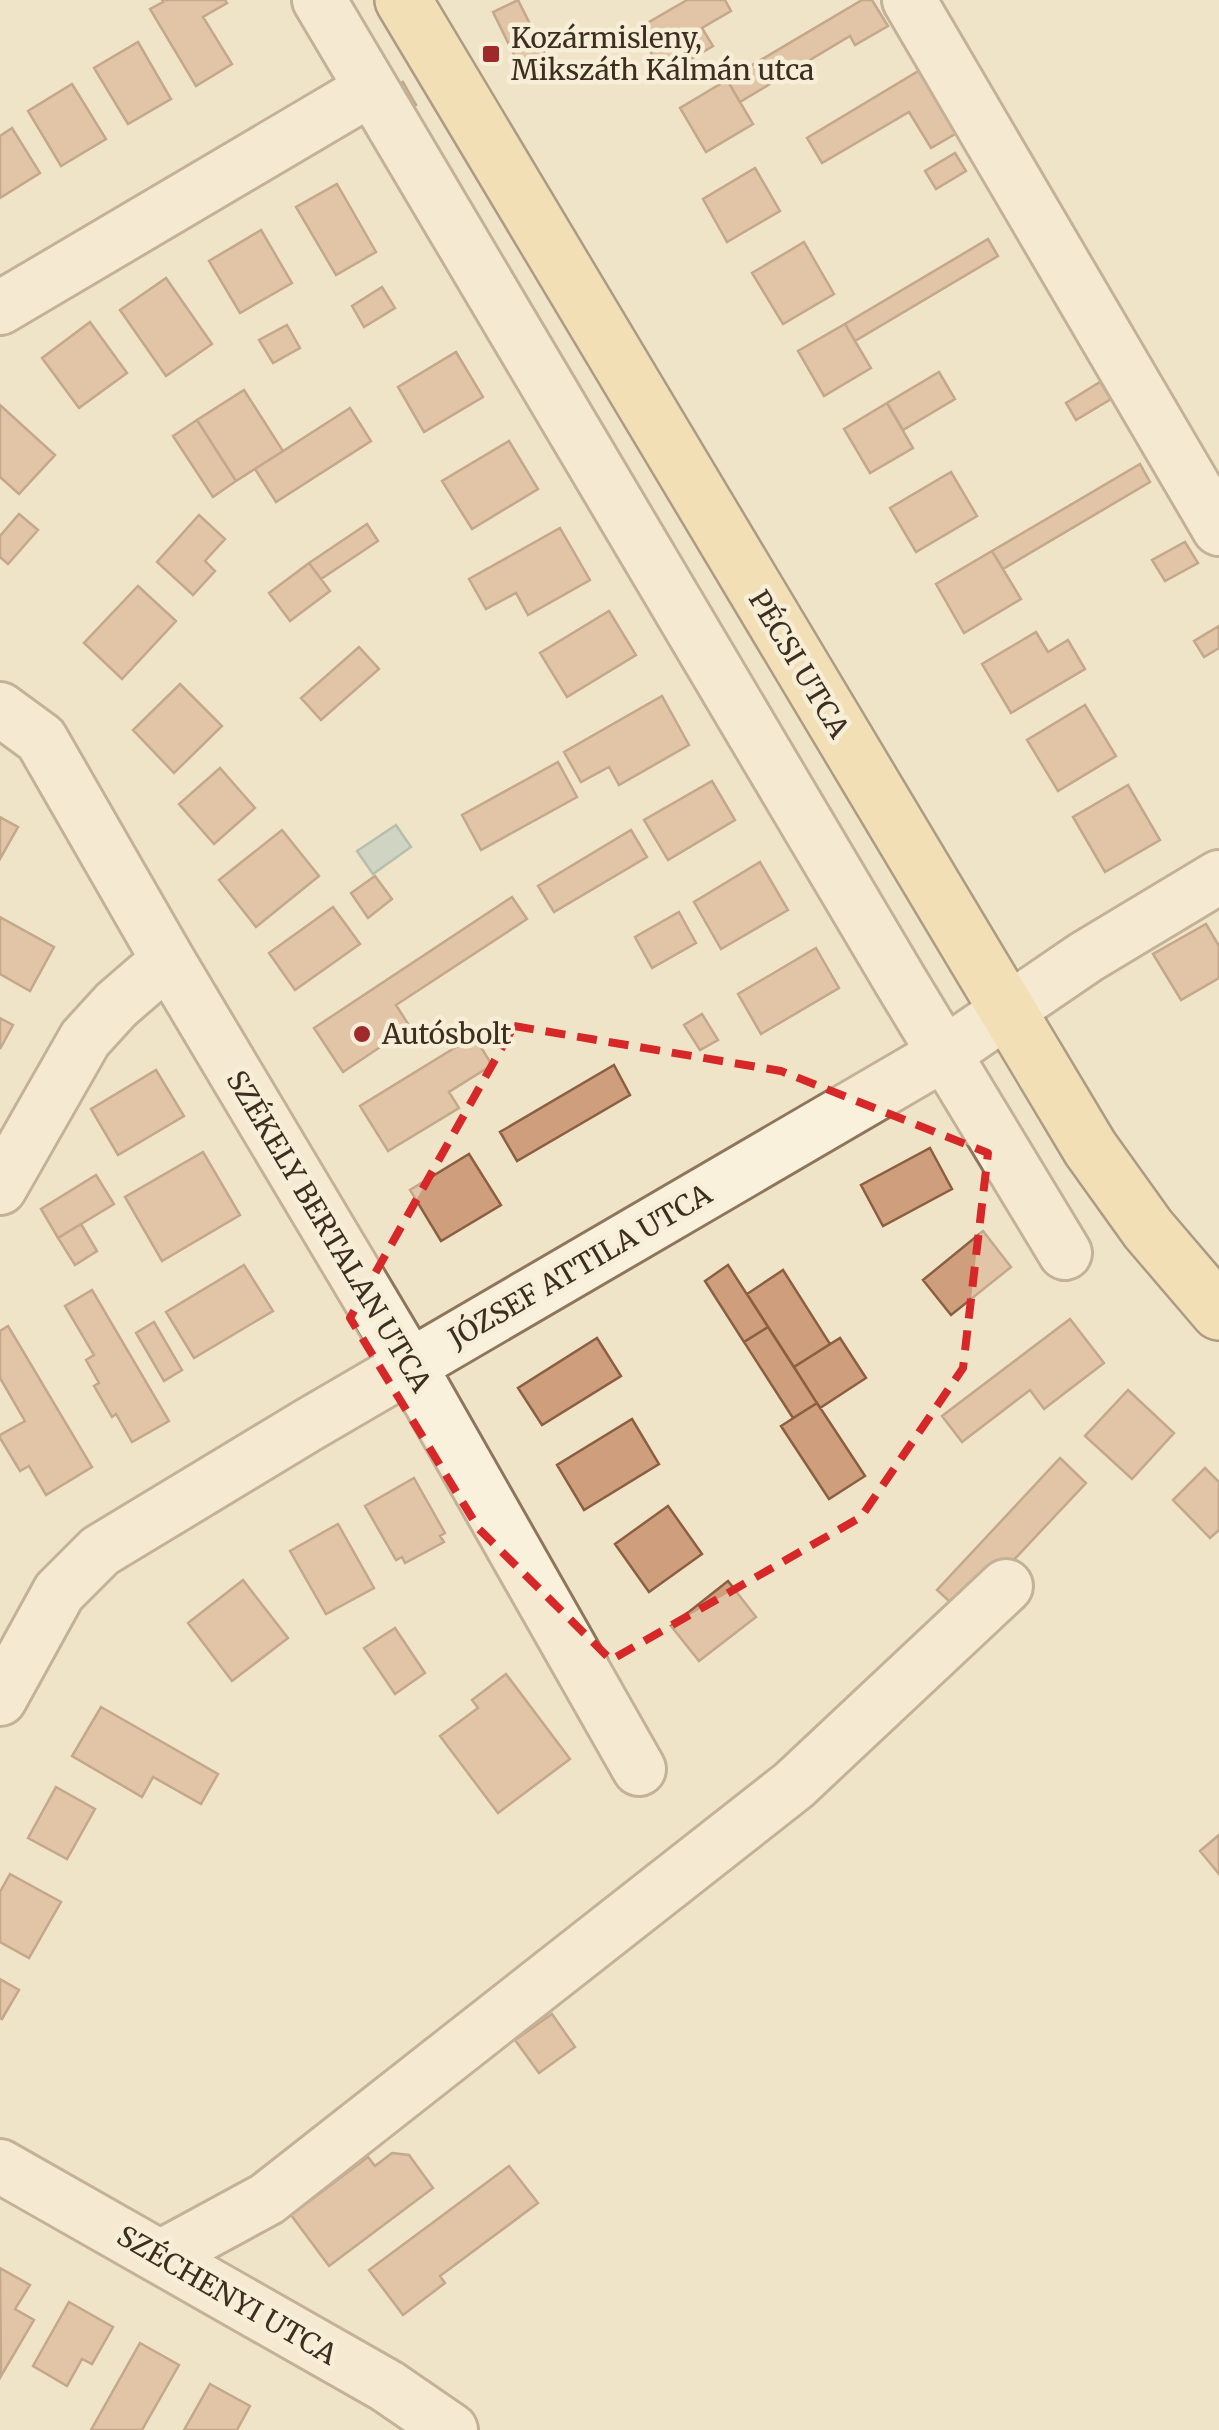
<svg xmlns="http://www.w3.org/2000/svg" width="1219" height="2430" font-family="Merriweather,serif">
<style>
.water{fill:#a9c4bc;stroke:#6f938a;stroke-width:2.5}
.building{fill:#cf9f7d;stroke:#8d5f41;stroke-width:2.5}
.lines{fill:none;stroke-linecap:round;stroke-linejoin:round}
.minor-casing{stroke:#8d765c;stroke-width:58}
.major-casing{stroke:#5b4430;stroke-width:60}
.minor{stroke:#faf1dc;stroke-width:52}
.major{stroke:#f3d9a0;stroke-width:55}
.marked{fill:none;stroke:#d62828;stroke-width:8;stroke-dasharray:20 12;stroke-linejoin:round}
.poi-dot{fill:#9e2a2b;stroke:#f7eed8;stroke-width:4}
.labels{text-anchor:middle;stroke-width:9;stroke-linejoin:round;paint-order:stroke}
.poi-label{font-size:28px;fill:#3d2e20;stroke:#f7eed8;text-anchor:start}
.street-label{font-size:28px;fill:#3d2e20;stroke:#f7eed8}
</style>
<rect width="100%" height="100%" fill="#f0e4c8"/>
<path class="water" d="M 396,825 L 411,847 L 373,874 L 357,851 Z"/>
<path class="building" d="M 162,0 L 225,0 L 227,3 L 203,17 L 232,64 L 196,86 L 150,9 L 163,2 Z
M 518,0 L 549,62 L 524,75 L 493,12 Z
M 687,0 L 725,0 L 731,11 L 702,28 L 713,46 L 664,75 L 637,29 Z
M 862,0 L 872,0 L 888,26 L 855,45 L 850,36 L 740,102 L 727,80 Z
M 138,42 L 171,99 L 128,124 L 94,68 Z
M 925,67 L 962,130 L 931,148 L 909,112 L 822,163 L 807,138 Z
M 727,80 L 753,124 L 706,152 L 680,108 Z
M 403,82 L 416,105 L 403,111 L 391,88 Z
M 72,84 L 106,139 L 61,166 L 28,111 Z
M 12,128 L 40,173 L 0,198 L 0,136 Z
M 955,153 L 966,171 L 936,189 L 925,171 Z
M 755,168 L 780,211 L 727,242 L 703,199 Z
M 337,184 L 376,252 L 336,275 L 296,207 Z
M 261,230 L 292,283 L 240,313 L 209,261 Z
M 988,239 L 998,256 L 855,341 L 845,324 Z
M 804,242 L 834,294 L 783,324 L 752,273 Z
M 166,278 L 212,344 L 166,376 L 120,310 Z
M 382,287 L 395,308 L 364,327 L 352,306 Z
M 90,322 L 127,373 L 79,408 L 42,358 Z
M 845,324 L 871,368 L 824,396 L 798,351 Z
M 287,325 L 300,348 L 273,363 L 259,340 Z
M 456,352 L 483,397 L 424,432 L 398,387 Z
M 939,372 L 955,399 L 903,430 L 887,403 Z
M 1100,382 L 1111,399 L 1076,420 L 1066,403 Z
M 244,390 L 283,451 L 236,481 L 197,420 Z
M 887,403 L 913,448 L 870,473 L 844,429 Z
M 0,405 L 55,455 L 19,494 L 0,477 Z
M 350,408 L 371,441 L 276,502 L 255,469 Z
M 197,420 L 236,481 L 213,497 L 173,436 Z
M 509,441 L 538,489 L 472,529 L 442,481 Z
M 1140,464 L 1150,482 L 1003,569 L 992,551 Z
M 951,472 L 977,516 L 916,552 L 890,508 Z
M 19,514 L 38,530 L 8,564 L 0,557 L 0,536 Z
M 199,515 L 225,539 L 205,561 L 215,571 L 193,595 L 157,562 Z
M 367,524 L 378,541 L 321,579 L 309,563 Z
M 560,528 L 590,580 L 528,615 L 516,593 L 486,609 L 469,579 Z
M 1185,542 L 1198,563 L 1165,581 L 1152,560 Z
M 992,551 L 1021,599 L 964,633 L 936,584 Z
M 309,563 L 330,591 L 290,621 L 269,593 Z
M 138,586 L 176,621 L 122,679 L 84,643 Z
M 609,611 L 636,655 L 567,697 L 540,653 Z
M 1219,626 L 1219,648 L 1204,657 L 1194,641 Z
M 1036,632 L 1048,652 L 1068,640 L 1085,669 L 1011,713 L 982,664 Z
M 359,647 L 379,669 L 321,720 L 301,698 Z
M 180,684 L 222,726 L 174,773 L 133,730 Z
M 662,696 L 689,745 L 619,785 L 609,767 L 581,782 L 564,752 Z
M 1085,705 L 1116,756 L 1058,791 L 1027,740 Z
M 558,762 L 577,797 L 481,850 L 462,815 Z
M 220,768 L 255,808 L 214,844 L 179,804 Z
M 712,781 L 735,820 L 668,860 L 644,820 Z
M 1128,785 L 1160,840 L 1105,872 L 1073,817 Z
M 0,817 L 18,827 L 0,859 Z
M 282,830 L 319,876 L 256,927 L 219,880 Z
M 631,830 L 647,857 L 554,912 L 538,886 Z
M 760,862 L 788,910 L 721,949 L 694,902 Z
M 375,876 L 392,899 L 368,918 L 351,893 Z
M 512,897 L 527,919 L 396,1005 L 410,1027 L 343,1072 L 314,1028 Z
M 333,907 L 360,944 L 295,990 L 269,953 Z
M 679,912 L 696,943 L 652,968 L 635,937 Z
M 0,917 L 54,947 L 30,991 L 0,974 Z
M 1206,924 L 1219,946 L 1219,978 L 1181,1000 L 1153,954 Z
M 816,948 L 839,988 L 761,1034 L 738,994 Z
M 702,1014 L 718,1040 L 700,1050 L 684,1025 Z
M 0,1018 L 13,1025 L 0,1049 Z
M 474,1036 L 492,1065 L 449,1092 L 459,1108 L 388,1151 L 360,1106 Z
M 614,1065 L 630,1095 L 517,1161 L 500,1132 Z
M 156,1070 L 184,1116 L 118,1155 L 91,1109 Z
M 930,1148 L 952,1189 L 883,1226 L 861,1185 Z
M 203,1152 L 240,1215 L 162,1261 L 125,1197 Z
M 469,1154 L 501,1205 L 441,1241 L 410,1190 Z
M 96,1175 L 114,1204 L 58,1238 L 41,1209 Z
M 81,1224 L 97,1251 L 75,1265 L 58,1238 Z
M 983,1231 L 1011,1267 L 951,1315 L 923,1280 Z
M 244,1265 L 273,1311 L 194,1358 L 166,1312 Z
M 728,1265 L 768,1327 L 744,1342 L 705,1281 Z
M 783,1270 L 830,1344 L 794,1367 L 747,1294 Z
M 92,1290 L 169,1421 L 132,1442 L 116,1414 L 112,1417 L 94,1386 L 99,1383 L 86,1360 L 94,1355 L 65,1306 Z
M 1070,1319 L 1104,1363 L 1044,1409 L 1030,1390 L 962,1442 L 942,1416 Z
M 154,1322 L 182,1370 L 164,1381 L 136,1333 Z
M 8,1326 L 92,1467 L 46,1495 L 29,1466 L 20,1471 L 0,1438 L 0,1435 L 25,1421 L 0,1378 L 0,1331 Z
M 768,1327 L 817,1403 L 793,1418 L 744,1342 Z
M 597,1338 L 621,1376 L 542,1425 L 518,1388 Z
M 840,1338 L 866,1378 L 820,1408 L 794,1367 Z
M 1128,1390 L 1174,1433 L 1132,1479 L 1085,1436 Z
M 817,1403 L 865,1476 L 829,1499 L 781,1426 Z
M 632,1419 L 659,1464 L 584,1510 L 557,1465 Z
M 1060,1458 L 1086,1483 L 963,1614 L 937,1590 Z
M 1205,1468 L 1219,1482 L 1219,1530 L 1210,1538 L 1173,1500 Z
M 414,1478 L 445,1533 L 440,1536 L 444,1542 L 405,1563 L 402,1557 L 396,1560 L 365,1506 Z
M 668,1506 L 702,1554 L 649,1592 L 615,1544 Z
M 338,1524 L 374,1588 L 326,1614 L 290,1551 Z
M 243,1580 L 288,1638 L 232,1681 L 188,1623 Z
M 728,1581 L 756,1617 L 699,1661 L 671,1626 Z
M 395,1628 L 425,1673 L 395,1694 L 364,1648 Z
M 506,1674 L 570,1759 L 498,1813 L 440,1736 L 478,1708 L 472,1700 Z
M 101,1707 L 218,1774 L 201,1804 L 153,1777 L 142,1797 L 72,1756 Z
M 56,1787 L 95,1809 L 67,1859 L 28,1838 Z
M 1219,1835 L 1219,1874 L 1200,1851 Z
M 10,1874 L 61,1902 L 29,1958 L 0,1942 L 0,1892 Z
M 0,1979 L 19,1990 L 2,2019 L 0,2018 Z
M 552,2014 L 575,2047 L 539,2073 L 515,2040 Z
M 392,2153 L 409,2155 L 433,2188 L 329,2266 L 291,2215 L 368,2157 L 375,2166 Z
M 509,2166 L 538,2203 L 440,2276 L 445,2283 L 403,2315 L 369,2270 Z
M 0,2268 L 30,2285 L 15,2309 L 34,2320 L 1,2376 Z
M 69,2302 L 113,2327 L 92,2364 L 82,2359 L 67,2386 L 33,2366 Z
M 140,2343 L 179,2365 L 142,2430 L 91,2430 Z
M 210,2384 L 250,2406 L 237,2430 L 184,2430 Z"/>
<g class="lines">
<defs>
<path id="minor" d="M 319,0 L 901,982 L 1065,1253
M 909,0 L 1219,529
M 0,308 L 371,89
M 0,709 L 41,739 L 168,960 L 410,1366 L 639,1769
M 0,1188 L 85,1039 L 116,1005 L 168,960
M 0,1699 L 59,1592 L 100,1551 L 310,1424 L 944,1054 L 1086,957 L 1219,877
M 0,2166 L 387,2386 L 451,2430
M 160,2257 L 267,2199 L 794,1785 L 1006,1586"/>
<path id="major" d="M 403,0 L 1090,1148 L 1148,1229 L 1219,1312"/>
</defs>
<use href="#minor" class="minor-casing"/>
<use href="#major" class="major-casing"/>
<use href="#minor" class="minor"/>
<use href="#major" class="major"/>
</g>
<path d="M0 0H1219V2430H0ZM 514,1026 L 781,1071 L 988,1153 L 963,1368 L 861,1517 L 611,1660 L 479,1529 L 350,1318 Z" fill="#f0e4c8" fill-opacity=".55" fill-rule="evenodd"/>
<path class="marked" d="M 514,1026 L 781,1071 L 988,1153 L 963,1368 L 861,1517 L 611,1660 L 479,1529 L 350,1318 Z"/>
<g class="poi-dot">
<rect x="481" y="44" width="20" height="20" rx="5"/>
<circle cx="362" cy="1034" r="10"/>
</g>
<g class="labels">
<g class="poi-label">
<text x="511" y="48">Kozármisleny,<tspan x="511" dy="32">Mikszáth Kálmán utca</tspan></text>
<text x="382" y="1044">Autósbolt</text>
</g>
<g class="street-label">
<text transform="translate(799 664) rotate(59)" y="10">PÉCSI UTCA</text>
<text transform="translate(329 1231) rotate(59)" y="10">SZÉKELY BERTALAN UTCA</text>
<text transform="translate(580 1266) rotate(-30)" y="10">JÓZSEF ATTILA UTCA</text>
<text transform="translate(227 2295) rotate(30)" y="10">SZÉCHENYI UTCA</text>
</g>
</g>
</svg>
